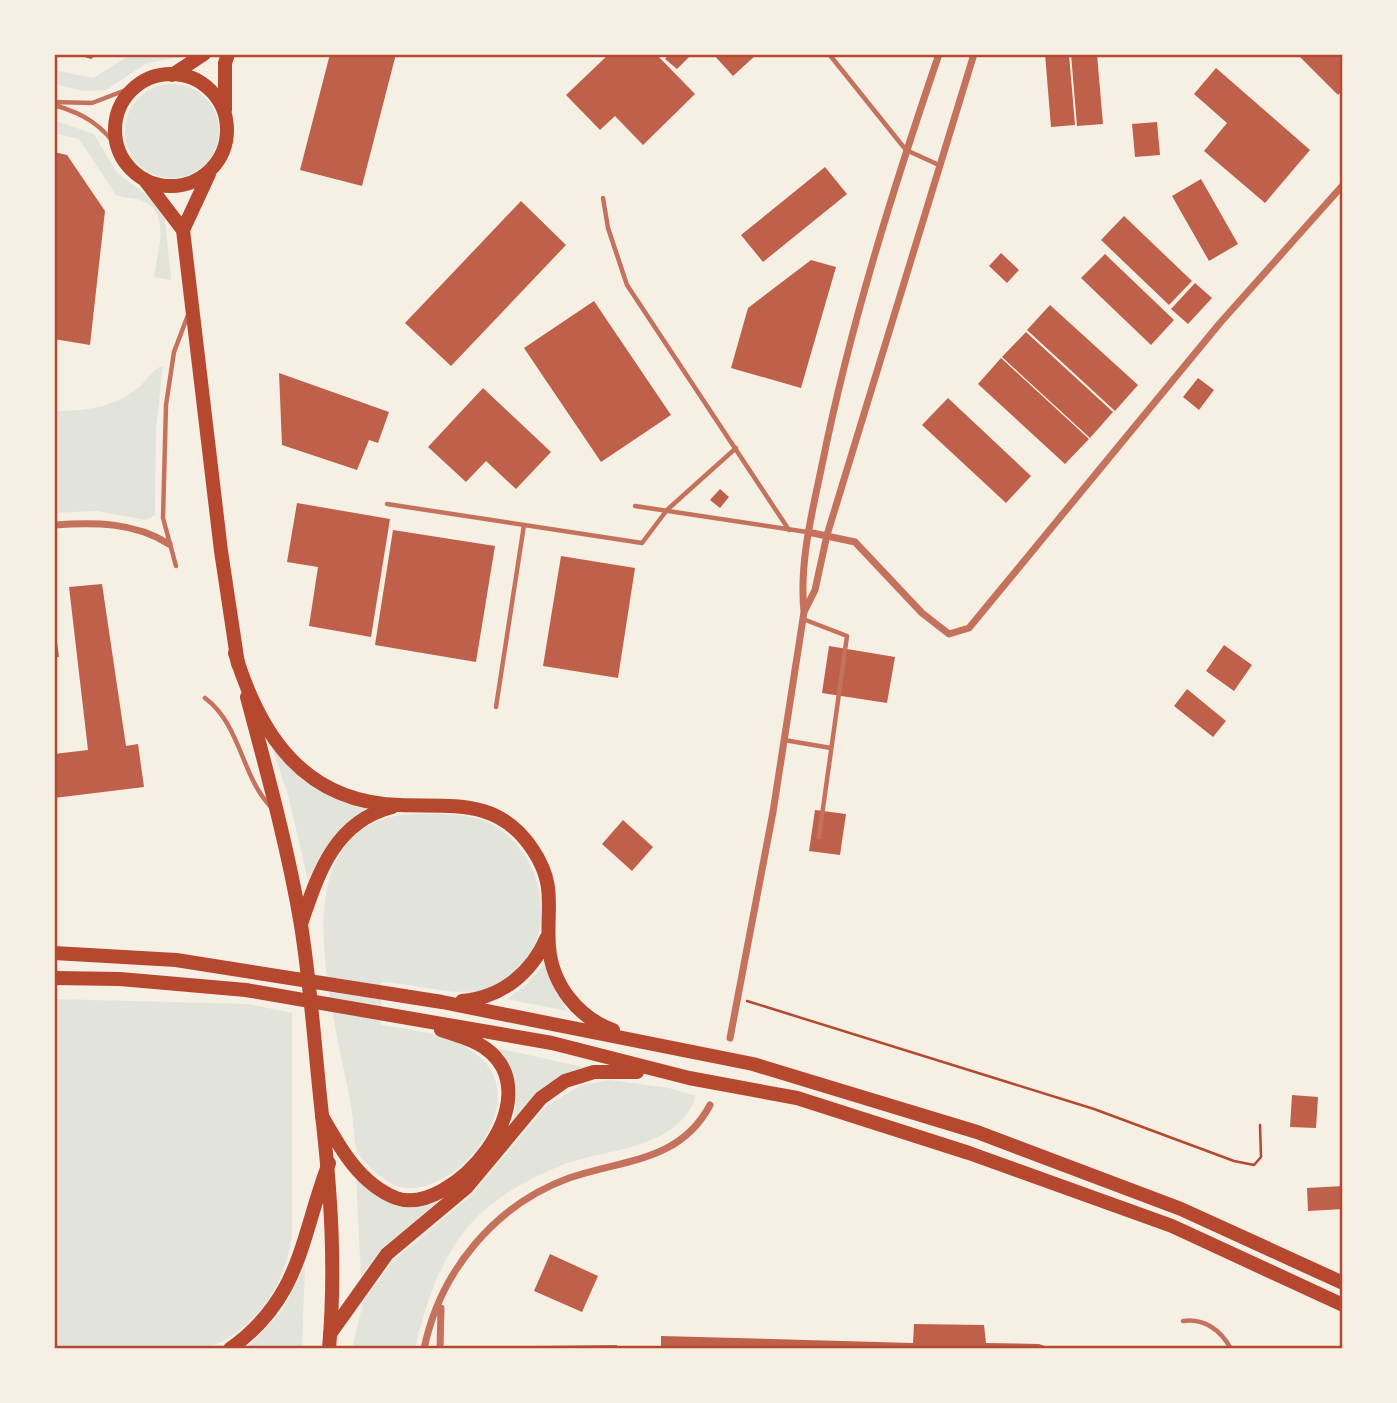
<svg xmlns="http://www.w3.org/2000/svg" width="1397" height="1403" font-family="'IBM Plex Sans',sans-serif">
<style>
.green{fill:#e2e4dc}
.building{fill:#bf614a}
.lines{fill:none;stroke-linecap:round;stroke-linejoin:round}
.path{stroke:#b5482f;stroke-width:2.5}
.service{stroke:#c5725c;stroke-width:4.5}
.minor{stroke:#c5725c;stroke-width:7}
.primary{stroke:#b5482f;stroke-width:14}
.trunk{stroke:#b5482f;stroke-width:14}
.neatline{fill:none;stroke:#b5482f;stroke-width:2.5}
</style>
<rect width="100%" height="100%" fill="#f6efe4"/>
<path class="green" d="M 132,54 L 196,54 L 147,63 L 106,90 L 84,91 L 54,84 L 54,70 L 93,78 Z
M125 131a47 47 0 1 1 94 0a47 47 0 1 1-94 0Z
M 54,120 L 94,134 L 117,173 L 147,195 L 157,207 L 165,219 L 171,280 L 154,277 C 157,253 172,213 143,201 C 134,197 125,199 116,195 L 79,139 L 54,133 Z
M 163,366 L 156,428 L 155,515 L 146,520 L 97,511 L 54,513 L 54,411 C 84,411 115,408 139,387 C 148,380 152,368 163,366 Z
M 271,745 C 296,783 331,793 373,806 C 339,822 322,848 308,881 L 288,795 Z
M 443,814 C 462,815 478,816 495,826 C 556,862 561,972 482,990 C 454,997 411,983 381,982 L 381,1025 C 414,1030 456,1035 481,1058 C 530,1103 461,1192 406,1188 C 395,1188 383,1178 374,1171 C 368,1165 361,1159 357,1150 C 353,1140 354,1125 352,1114 C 350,1096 346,1079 342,1062 C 328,988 288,832 401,815 C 415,813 430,814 443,814 Z
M 544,964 L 567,1011 L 507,999 L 527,984 Z
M 54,999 L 249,1004 L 292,1013 L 292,1236 C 284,1289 256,1327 207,1349 L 54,1349 Z
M 496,1048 L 583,1067 L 537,1093 L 512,1123 C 521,1094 515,1071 496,1048 Z
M 610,1080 L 669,1088 L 696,1096 C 678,1149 611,1148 565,1164 C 536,1175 506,1191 482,1212 C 444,1247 426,1300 415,1349 L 352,1349 L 364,1299 L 394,1260 L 473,1194 L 547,1105 L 582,1085 Z
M 356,1177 C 386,1201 401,1214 440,1200 L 382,1249 L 361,1276 Z
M 305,1266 L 302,1349 L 246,1349 L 282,1311 Z"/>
<path class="building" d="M 75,54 L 98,54 L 91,59 Z
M 330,54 L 396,54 L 362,186 L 300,170 Z
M 609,54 L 656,54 L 695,94 L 643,145 L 615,116 L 600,130 L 566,95 Z
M 669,54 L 686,54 L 689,57 L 677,69 L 665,59 Z
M 713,54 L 757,54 L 733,76 Z
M 1045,54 L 1069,54 L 1075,125 L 1051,127 Z
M 1071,54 L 1097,54 L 1103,124 L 1077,126 Z
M 1297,54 L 1343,54 L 1343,90 L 1338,95 Z
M 1216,68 L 1310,150 L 1265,203 L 1204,151 L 1227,123 L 1194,94 Z
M 1157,122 L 1160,155 L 1135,157 L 1132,124 Z
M 54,152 L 67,155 L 105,211 L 90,345 L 54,339 Z
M 825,167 L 847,194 L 763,262 L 741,235 Z
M 1201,179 L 1238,244 L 1209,261 L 1172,196 Z
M 521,201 L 566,245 L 451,366 L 405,323 Z
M 1124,216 L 1192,281 L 1169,305 L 1101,240 Z
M 1001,253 L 1019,270 L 1007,283 L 989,266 Z
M 1105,254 L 1174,320 L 1151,345 L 1081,278 Z
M 811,260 L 836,267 L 801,388 L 731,368 L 748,308 Z
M 1195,283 L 1212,298 L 1188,324 L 1171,309 Z
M 594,301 L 671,415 L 601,462 L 524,348 Z
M 1050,305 L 1138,385 L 1115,411 L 1027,330 Z
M 1026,332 L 1113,412 L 1090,438 L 1002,357 Z
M 1001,358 L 1089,439 L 1065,464 L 978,384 Z
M 279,373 L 389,412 L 378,443 L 369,440 L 357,470 L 282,445 Z
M 1198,378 L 1214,390 L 1199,410 L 1183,397 Z
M 483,388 L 551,452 L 516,489 L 486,461 L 466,482 L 428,447 Z
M 948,398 L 1031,476 L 1006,503 L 922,425 Z
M 720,489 L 729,497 L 720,508 L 710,500 Z
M 297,503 L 390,519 L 371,637 L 309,626 L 318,567 L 287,562 Z
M 393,530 L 495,546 L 476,662 L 375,645 Z
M 561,556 L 635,568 L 618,678 L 543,666 Z
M 102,584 L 126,746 L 138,744 L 144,787 L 54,798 L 54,754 L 88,750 L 69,587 Z
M 54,620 L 59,657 L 54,657 Z
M 1224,645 L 1252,665 L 1234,691 L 1206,671 Z
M 829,646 L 895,657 L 887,703 L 822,693 Z
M 1187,689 L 1226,721 L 1213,737 L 1174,706 Z
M 815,810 L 846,814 L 840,855 L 809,851 Z
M 623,820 L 653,847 L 632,871 L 602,844 Z
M 1292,1095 L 1318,1097 L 1316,1128 L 1290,1127 Z
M 1343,1186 L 1343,1209 L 1308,1211 L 1307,1188 Z
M 550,1254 L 598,1276 L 582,1312 L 534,1291 Z
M 914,1324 L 984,1325 L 986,1343 L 1039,1344 L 1050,1348 L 661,1349 L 661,1336 L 913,1343 Z
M 617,1345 L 617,1349 L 537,1349 L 537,1346 Z"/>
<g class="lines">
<path class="path" d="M 747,1001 L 1094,1109 L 1234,1161 L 1254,1165 L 1261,1157 L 1260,1125"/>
<path class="service" d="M 829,54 L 906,150 L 939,165
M 54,102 L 92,103 L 139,85
M 54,105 C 85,114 102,125 121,152
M 603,198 L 608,228 L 627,285 L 789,530
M 387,504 L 642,543 L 667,510 L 736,448
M 635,506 L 807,532
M 176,566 L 163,518 L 166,405 L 174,352 L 188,315
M 803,619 L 847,636 L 819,837
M 205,698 C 241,725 241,775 270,806
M 496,707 L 524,525
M 784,740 L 831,748
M 1183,1321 C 1204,1318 1221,1330 1231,1349"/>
<path class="minor" d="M 54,525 C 94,522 134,522 169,544
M 808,532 L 855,542 L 922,613 L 949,634 L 969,628 L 1220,323 L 1343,185
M 804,612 L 815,590 L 827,535 L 974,54
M 730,1038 L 773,812 L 804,612 C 799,563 812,513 822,465 C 850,326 893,189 939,54
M 424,1349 C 440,1271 495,1205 569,1178 C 624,1159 680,1162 710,1105
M 440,1349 L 441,1308"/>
<path class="primary" d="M115 130a56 56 0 1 1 112 0a56 56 0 1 1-112 0Z
M 172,75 L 204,54
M 225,110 L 225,63 L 228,54
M 144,179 L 183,230 L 221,551 L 238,664
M 183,230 L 209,174
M 247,697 C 267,772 288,848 301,925 C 311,988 315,1052 322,1115 C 331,1193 336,1270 329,1349"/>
<path class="trunk" d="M 235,653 C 260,736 305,803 400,805 C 454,807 499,798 533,850 C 557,886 546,908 549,947 C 552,984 578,1018 613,1030
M 301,924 C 318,874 334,822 392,807
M 54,953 L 176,960 L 442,1002 L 753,1064 L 977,1132 L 1181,1209 L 1343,1283
M 54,978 L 120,979 L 246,990 L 552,1043 L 689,1078 L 797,1098 L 969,1153 L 1172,1226 L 1343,1305
M 462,1001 C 501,998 532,973 547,937
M 322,1116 C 340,1148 360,1184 396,1198 C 451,1218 555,1098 485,1048 C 473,1039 455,1035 441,1030
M 330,1334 L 387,1254 L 466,1188 L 541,1098 L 565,1081 L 594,1072 L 637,1072
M 230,1349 C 302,1297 300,1239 329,1163"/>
</g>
<rect width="1397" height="1403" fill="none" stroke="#f6efe4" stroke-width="112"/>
<rect x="56" y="56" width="1285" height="1291" class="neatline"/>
</svg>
